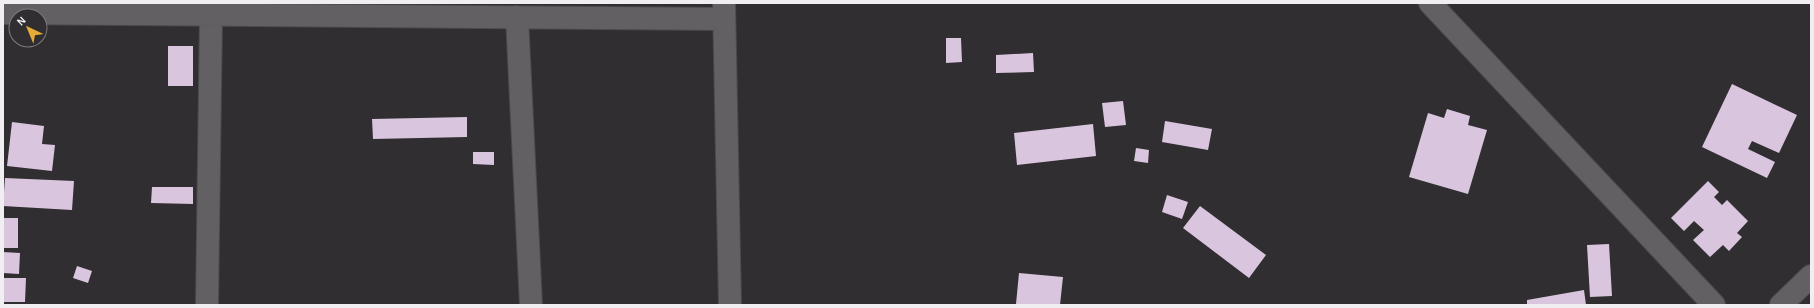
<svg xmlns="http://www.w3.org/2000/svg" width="1814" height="308" font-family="'Alegreya Sans',sans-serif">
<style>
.building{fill:#dac5df}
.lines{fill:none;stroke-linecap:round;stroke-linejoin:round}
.minor-casing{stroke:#4c4a4c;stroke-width:24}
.minor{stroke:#626063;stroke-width:22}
</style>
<rect width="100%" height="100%" fill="#302e30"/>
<path class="building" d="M 946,38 L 961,38 L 962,62 L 946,63 Z
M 168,46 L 193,46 L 193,86 L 168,86 Z
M 1033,53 L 1034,72 L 996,73 L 996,55 Z
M 1732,84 L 1797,115 L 1779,153 L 1752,141 L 1748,149 L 1775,162 L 1767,178 L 1702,147 Z
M 1123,101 L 1126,125 L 1105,127 L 1102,103 Z
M 1447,109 L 1470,116 L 1468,125 L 1487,130 L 1468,194 L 1409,177 L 1428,113 L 1444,118 Z
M 467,117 L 467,137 L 373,139 L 372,119 Z
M 1165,121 L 1212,129 L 1208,150 L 1162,142 Z
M 12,122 L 44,126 L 42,144 L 55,145 L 52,171 L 7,166 Z
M 1093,124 L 1096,156 L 1017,165 L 1014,133 Z
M 1136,148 L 1149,150 L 1148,163 L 1134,161 Z
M 473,152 L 494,152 L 494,165 L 473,164 Z
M 5,178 L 74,181 L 72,210 L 3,206 Z
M 1708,181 L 1719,192 L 1714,197 L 1722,205 L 1727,200 L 1748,221 L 1737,233 L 1742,237 L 1729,251 L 1723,245 L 1710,257 L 1693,240 L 1704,230 L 1694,221 L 1684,231 L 1671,218 Z
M 152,187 L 193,187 L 193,204 L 151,203 Z
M 1167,195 L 1188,202 L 1182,219 L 1162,212 Z
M 1200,206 L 1266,255 L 1249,278 L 1183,228 Z
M 3,218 L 18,218 L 18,248 L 3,248 Z
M 1609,244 L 1612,296 L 1590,297 L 1587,245 Z
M 3,252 L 20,253 L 19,274 L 3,273 Z
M 77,266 L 92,271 L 88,283 L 73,278 Z
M 1019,273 L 1063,277 L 1060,305 L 1016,304 Z
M 3,278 L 26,278 L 25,302 L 3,302 Z
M 1584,290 L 1586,305 L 1527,305 L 1527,300 Z"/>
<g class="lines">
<defs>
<path id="minor" d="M 724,3 L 730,305
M 1430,3 L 1714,305
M 3,13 L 724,19
M 517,17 L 531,305
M 207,305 L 211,15
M 1781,305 L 1811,276"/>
</defs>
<use href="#minor" class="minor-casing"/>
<use href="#minor" class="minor"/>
</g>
<rect width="1814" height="308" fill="none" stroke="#f0eef0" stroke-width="8"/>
<g transform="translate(28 28) rotate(316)"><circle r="19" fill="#302e30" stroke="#7d7b7d"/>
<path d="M0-3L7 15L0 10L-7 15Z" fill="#e7ac36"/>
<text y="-6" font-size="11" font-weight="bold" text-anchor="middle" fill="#f0eef0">N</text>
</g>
</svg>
